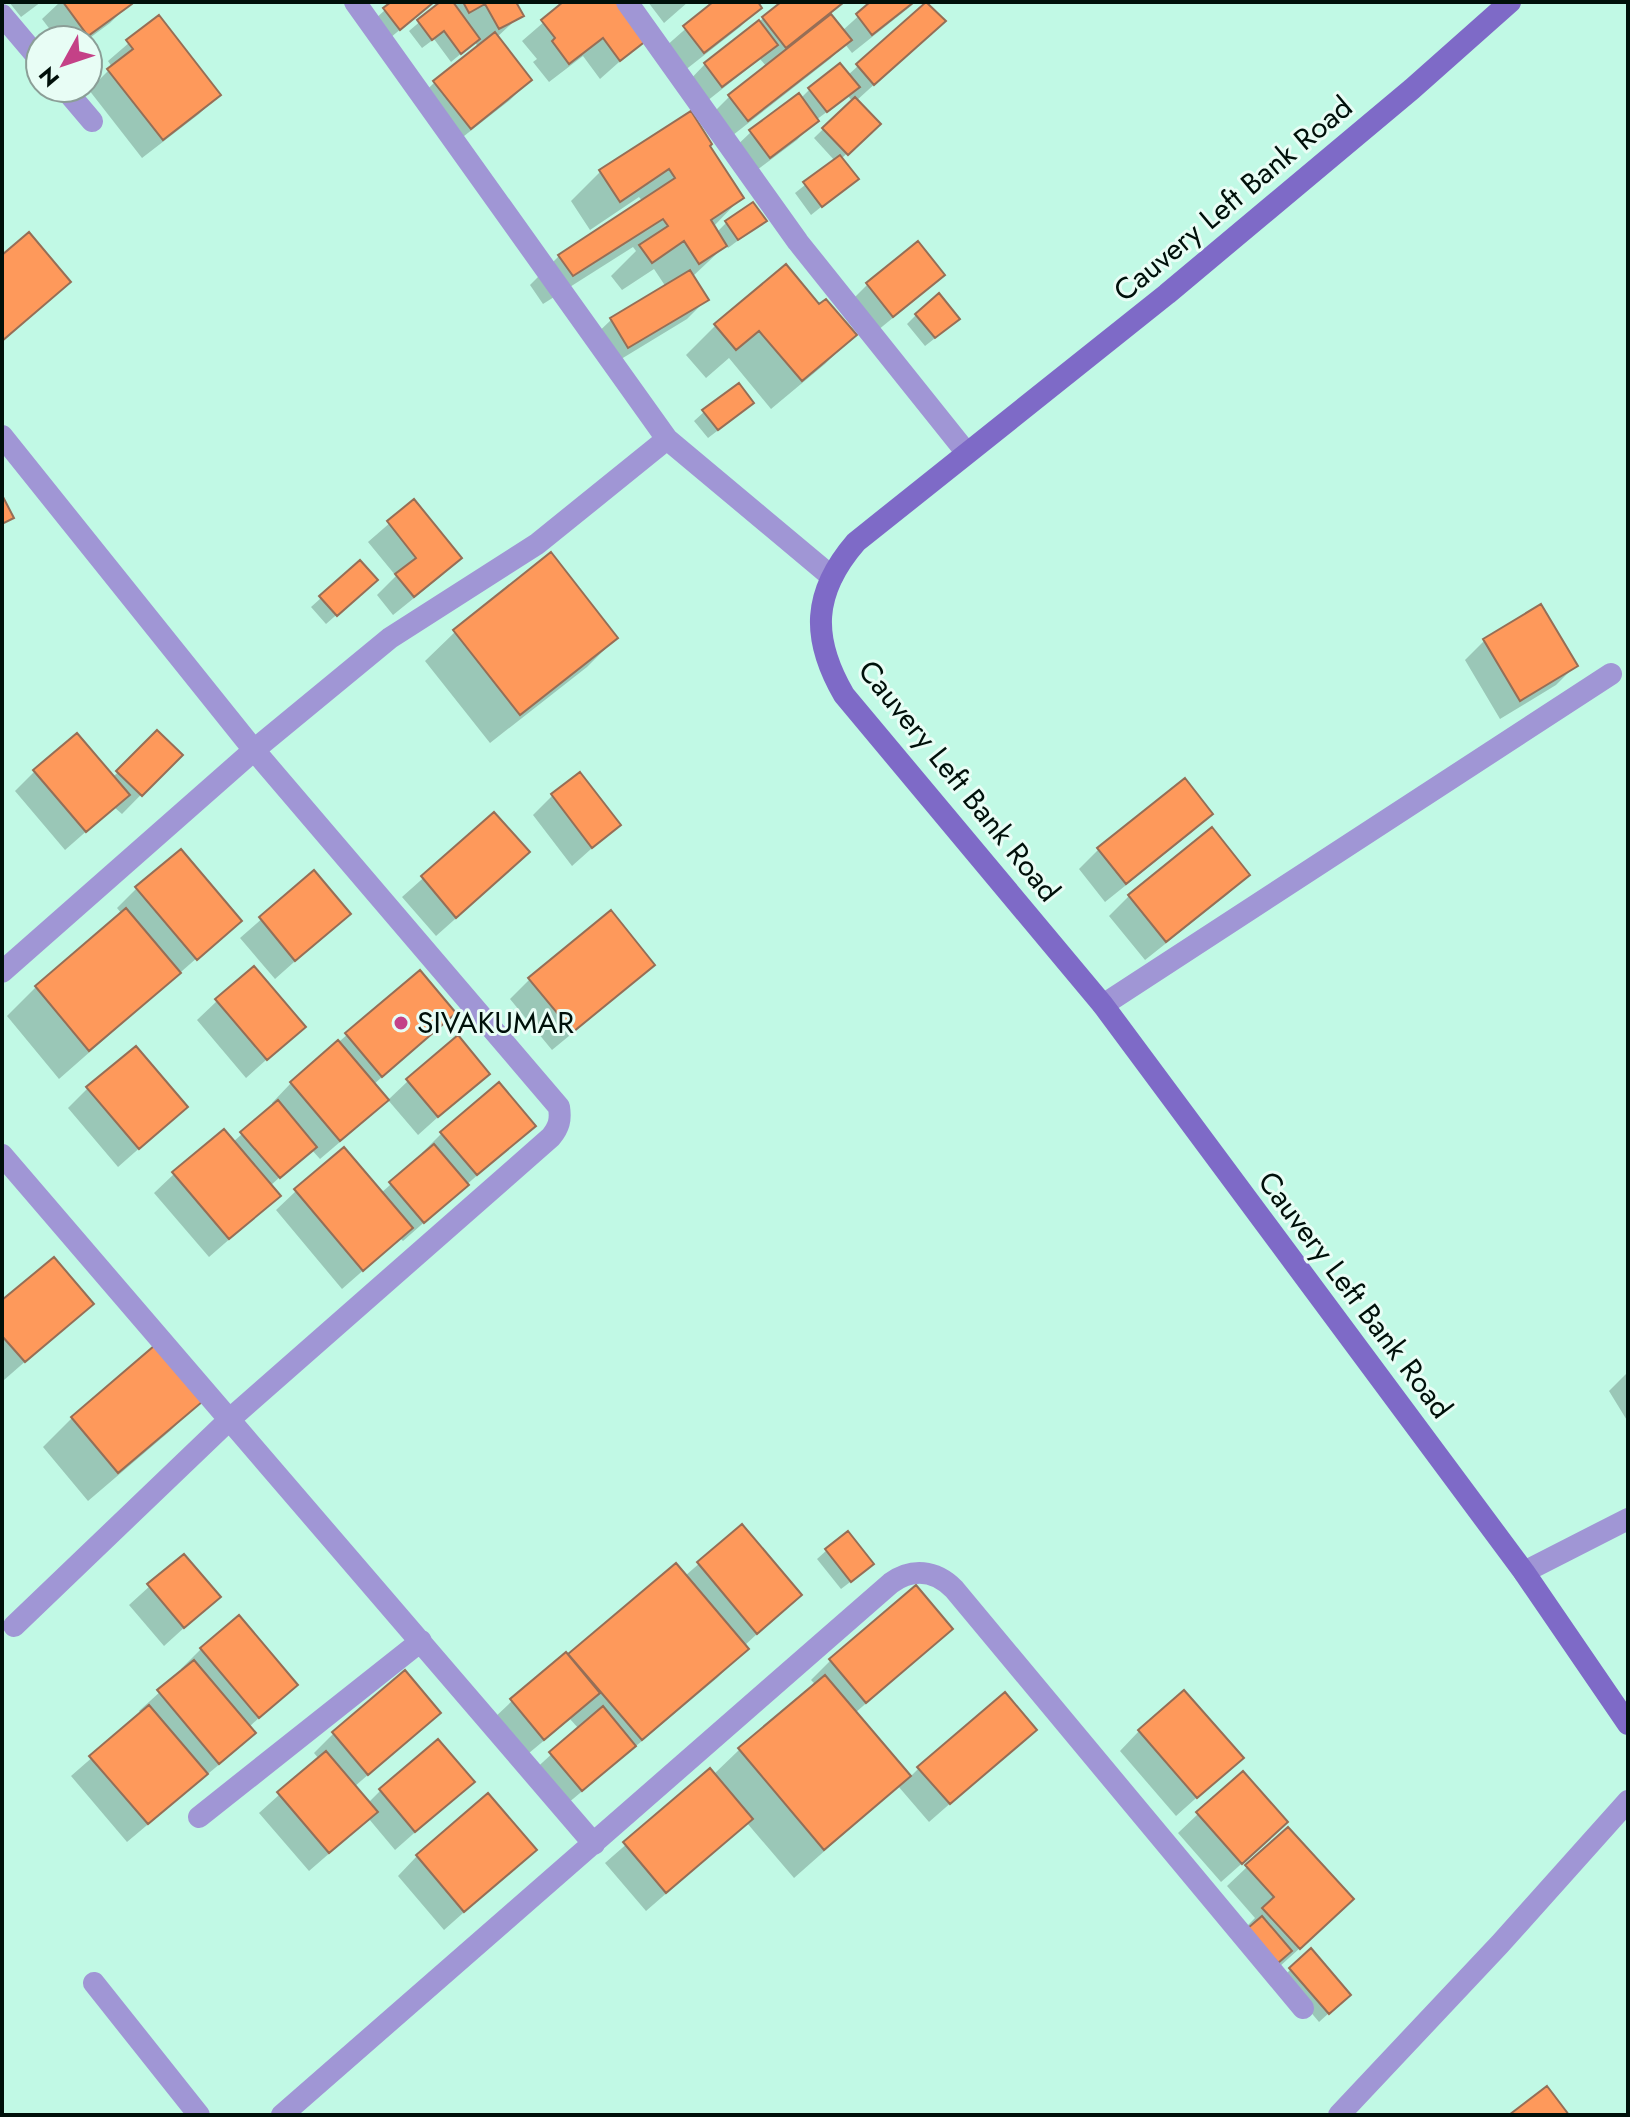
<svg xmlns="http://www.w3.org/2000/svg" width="1630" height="2117" font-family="Jost,sans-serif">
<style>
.shadow{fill:#0003}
.building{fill:#fe995b;stroke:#966e56;stroke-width:2}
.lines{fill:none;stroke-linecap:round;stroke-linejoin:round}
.service{stroke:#a096d5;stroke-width:22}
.minor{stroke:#a096d5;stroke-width:22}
.secondary{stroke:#7e6ac7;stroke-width:22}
.poi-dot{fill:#c44187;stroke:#e8fdf5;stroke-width:3}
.labels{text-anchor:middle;stroke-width:6;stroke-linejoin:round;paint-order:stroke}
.street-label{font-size:30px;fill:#00100a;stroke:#e8fdf5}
.poi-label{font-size:30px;fill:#00100a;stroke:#e8fdf5;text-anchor:start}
</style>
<rect width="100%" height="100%" fill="#c1f9e5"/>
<path class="shadow" d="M 9,2 L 41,2 L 21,17 Z
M 60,2 L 128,2 L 129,4 L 110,23 L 87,40 L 58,40 L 42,19 Z
M 394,2 L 433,2 L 390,38 L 375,19 Z
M 443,2 L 514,2 L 521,15 L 496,38 L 530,80 L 510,100 L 450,147 L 414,102 L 434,83 L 478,47 L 475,42 L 451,62 L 434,39 L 422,48 L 409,31 Z
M 567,2 L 616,2 L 645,39 L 600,79 L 583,56 L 549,82 L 533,62 L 537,59 L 522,41 Z
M 648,2 L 688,2 L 664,23 Z
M 716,2 L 755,2 L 759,7 L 740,27 L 684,71 L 665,47 Z
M 784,2 L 846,2 L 829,15 L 842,31 L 874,2 L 916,2 L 852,53 L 845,44 L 830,59 L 728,139 L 710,116 L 729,97 L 767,67 L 760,59 L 702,105 L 686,84 L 705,64 Z
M 159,17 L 218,95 L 199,114 L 142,158 L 89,90 L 112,67 L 108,61 Z
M 923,40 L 856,101 L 878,124 L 841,159 L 856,179 L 811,215 L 795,193 L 835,161 L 814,138 L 852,101 L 848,96 L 816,120 L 797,140 L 749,176 L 731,151 L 751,132 L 800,99 L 810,89 L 848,75 L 858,66 Z
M 707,146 L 741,198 L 713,227 L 717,232 L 727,222 L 764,221 L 728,248 L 726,245 L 692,277 L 706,300 L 687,319 L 608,367 L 591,339 L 611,320 L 666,287 L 654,269 L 622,290 L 611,276 L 636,251 L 633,247 L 543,304 L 530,285 L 559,256 L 643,202 L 639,197 L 590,230 L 571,201 L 601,171 Z
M 918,244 L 942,275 L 922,294 L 872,335 L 848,304 L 867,285 Z
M 2,257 L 69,282 L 2,342 Z
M 785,267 L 819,307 L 854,335 L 825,364 L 771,409 L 729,358 L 706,378 L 686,355 L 715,326 Z
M 916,315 L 948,328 L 925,346 L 907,324 Z
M 704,412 L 742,412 L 708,438 L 694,421 Z
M 414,502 L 460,558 L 440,577 L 393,615 L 377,595 L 396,576 L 368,542 Z
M 360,563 L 366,589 L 326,624 L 311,607 Z
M 455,632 L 616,638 L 587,667 L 490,743 L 425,661 Z
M 1484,641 L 1576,665 L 1556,685 L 1500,719 L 1465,660 Z
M 157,733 L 180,755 L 122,814 L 114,807 L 65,850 L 15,791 L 35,771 L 113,777 Z
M 553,795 L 618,825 L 572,866 L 533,815 Z
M 1211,814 L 1191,833 L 1105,902 L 1079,869 L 1099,849 Z
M 494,815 L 508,872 L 436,936 L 402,897 Z
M 1212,830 L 1247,875 L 1228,894 L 1145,960 L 1109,916 L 1129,896 Z
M 314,873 L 348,914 L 275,979 L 240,938 Z
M 137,888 L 239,921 L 59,1079 L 7,1016 L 36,987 L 122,914 L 117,908 Z
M 652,964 L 632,984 L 552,1050 L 510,999 L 530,979 Z
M 419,973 L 454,1013 L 373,1085 L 386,1100 L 367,1119 L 320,1159 L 311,1149 L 270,1186 L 279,1196 L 209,1257 L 154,1193 L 174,1174 L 233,1142 L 274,1106 L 272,1103 L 291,1083 Z
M 217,1001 L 303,1027 L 246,1078 L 197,1020 Z
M 487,1073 L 418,1135 L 388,1100 L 408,1081 Z
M 88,1088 L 186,1107 L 118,1167 L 68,1108 Z
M 534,1125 L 403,1241 L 400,1238 L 342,1289 L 276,1210 L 296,1191 L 381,1193 L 424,1155 L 422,1153 L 441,1134 Z
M 2,1303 L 91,1304 L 4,1380 L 2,1378 Z
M 154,1349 L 199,1402 L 170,1431 L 88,1501 L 43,1447 L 72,1418 Z
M 1628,1372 L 1628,1422 L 1609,1391 Z
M 742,1526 L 799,1595 L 744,1646 L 746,1649 L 717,1678 L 561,1809 L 531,1773 L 579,1729 L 570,1719 L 523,1758 L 492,1720 L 512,1701 L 568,1657 L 676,1565 L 685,1576 Z
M 827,1550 L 862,1573 L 841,1589 L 817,1559 Z
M 183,1556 L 218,1597 L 164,1646 L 129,1605 Z
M 239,1618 L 295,1685 L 249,1727 L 254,1732 L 234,1752 L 127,1842 L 71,1776 L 142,1714 L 139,1711 L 183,1671 L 181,1669 L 201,1649 Z
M 951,1629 L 855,1713 L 909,1778 L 919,1768 L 1034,1730 L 929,1822 L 898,1786 L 794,1878 L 747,1823 L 646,1911 L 605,1863 L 710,1771 L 713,1775 L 739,1750 L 816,1685 L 811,1680 L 831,1660 Z
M 405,1673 L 439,1713 L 354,1787 L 368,1803 L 381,1790 L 472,1782 L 395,1850 L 369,1819 L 309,1871 L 259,1813 L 319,1759 L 314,1753 L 333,1734 Z
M 1139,1731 L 1241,1758 L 1176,1816 L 1120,1751 Z
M 1198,1814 L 1266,1842 L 1221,1882 L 1178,1833 Z
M 534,1850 L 444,1930 L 398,1876 L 417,1856 Z
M 1247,1867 L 1332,1919 L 1279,1967 L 1244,1929 L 1255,1918 L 1227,1886 Z
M 1291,1969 L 1339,2004 L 1319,2022 L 1282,1978 Z"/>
<path class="building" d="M 63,2 L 131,2 L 132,4 L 88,36 Z
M 391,2 L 434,2 L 400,30 L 383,8 Z
M 440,2 L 453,2 L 480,39 L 461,54 L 444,31 L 432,40 L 417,20 Z
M 463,2 L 516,2 L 524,16 L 499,29 L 485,4 L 469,13 Z
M 563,2 L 618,2 L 647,40 L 620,61 L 603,38 L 569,64 L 552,41 L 555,38 L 541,20 Z
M 713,2 L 758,2 L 762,8 L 704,53 L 683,26 Z
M 781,2 L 844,2 L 786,48 L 762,17 Z
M 870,2 L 914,2 L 872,35 L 856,14 Z
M 926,2 L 946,21 L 874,85 L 856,64 Z
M 831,14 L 852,40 L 748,121 L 728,95 Z
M 159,15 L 221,95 L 163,140 L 107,69 L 133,49 L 126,40 Z
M 759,20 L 778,45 L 722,87 L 704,63 Z
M 495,32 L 532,80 L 471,129 L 433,81 Z
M 840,63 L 860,87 L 827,112 L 808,88 Z
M 799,93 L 819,121 L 770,158 L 749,130 Z
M 855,97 L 881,124 L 848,155 L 822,128 Z
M 691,111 L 712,144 L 710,146 L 744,198 L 711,220 L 727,246 L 699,264 L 684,241 L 652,263 L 639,245 L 668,226 L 663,219 L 573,276 L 558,255 L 675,178 L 669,169 L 620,202 L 599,170 Z
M 840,155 L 859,179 L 822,207 L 803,182 Z
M 753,202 L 767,221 L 738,240 L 725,221 Z
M 29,232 L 71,282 L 2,341 L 2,255 Z
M 918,241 L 945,275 L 893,317 L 866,283 Z
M 786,264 L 819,304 L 826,299 L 857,335 L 802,381 L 759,331 L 736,350 L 714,324 Z
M 690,270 L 709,300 L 628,348 L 610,318 Z
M 939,293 L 960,319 L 935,338 L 915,314 Z
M 739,383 L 754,403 L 718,430 L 702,410 Z
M 2,495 L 14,518 L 2,524 Z
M 414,499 L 462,558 L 414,597 L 395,574 L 416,558 L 387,521 Z
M 551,552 L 618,638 L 520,715 L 453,630 Z
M 360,560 L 378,580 L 337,616 L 319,596 Z
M 1541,604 L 1578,666 L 1520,701 L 1483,639 Z
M 157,730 L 183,755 L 142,796 L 116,771 Z
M 77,733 L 130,795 L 86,832 L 33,770 Z
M 580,772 L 621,825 L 592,848 L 551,794 Z
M 1185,778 L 1213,814 L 1126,884 L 1097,848 Z
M 494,812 L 530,852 L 456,918 L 421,876 Z
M 1212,827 L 1250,875 L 1166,942 L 1128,895 Z
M 181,849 L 242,921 L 197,960 L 135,887 Z
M 314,870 L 351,914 L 295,961 L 259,917 Z
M 126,908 L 181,973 L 89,1051 L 35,986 Z
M 611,910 L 655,965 L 573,1032 L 528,978 Z
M 254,966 L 306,1027 L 267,1060 L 215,999 Z
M 420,970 L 456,1013 L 382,1077 L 345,1033 Z
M 458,1035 L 490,1074 L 438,1117 L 406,1079 Z
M 338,1040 L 389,1100 L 340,1141 L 290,1082 Z
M 136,1046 L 188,1107 L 139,1149 L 86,1087 Z
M 499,1082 L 536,1126 L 477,1175 L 440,1132 Z
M 278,1100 L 317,1147 L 280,1178 L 240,1132 Z
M 224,1129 L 281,1196 L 229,1239 L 172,1172 Z
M 434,1144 L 469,1185 L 424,1223 L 389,1182 Z
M 344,1147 L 413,1228 L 363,1271 L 294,1189 Z
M 54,1257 L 94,1304 L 25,1362 L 2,1336 L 2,1300 Z
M 154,1346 L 202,1402 L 118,1473 L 71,1417 Z
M 742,1524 L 802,1595 L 757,1634 L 697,1562 Z
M 848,1531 L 874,1564 L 851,1582 L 825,1549 Z
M 184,1554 L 221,1597 L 184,1628 L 147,1584 Z
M 676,1563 L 749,1649 L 642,1740 L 568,1654 Z
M 916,1585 L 953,1629 L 866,1703 L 829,1659 Z
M 239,1615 L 298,1685 L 259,1718 L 200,1648 Z
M 566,1652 L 600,1693 L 544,1740 L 510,1699 Z
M 194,1660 L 256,1733 L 219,1764 L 157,1690 Z
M 405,1670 L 441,1713 L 368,1775 L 332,1732 Z
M 825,1675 L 911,1776 L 824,1850 L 738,1748 Z
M 1184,1690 L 1244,1758 L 1197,1798 L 1138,1730 Z
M 1005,1692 L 1037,1730 L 950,1804 L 917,1767 Z
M 149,1705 L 208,1774 L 148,1824 L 89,1756 Z
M 603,1706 L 636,1746 L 582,1791 L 549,1752 Z
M 438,1739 L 475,1782 L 415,1832 L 379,1789 Z
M 326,1751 L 378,1812 L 329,1853 L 277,1792 Z
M 710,1768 L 753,1819 L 666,1893 L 623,1842 Z
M 1243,1771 L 1288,1822 L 1242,1864 L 1196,1812 Z
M 488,1793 L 537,1850 L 464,1912 L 416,1855 Z
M 1288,1827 L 1354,1899 L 1300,1949 L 1262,1908 L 1274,1897 L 1245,1865 Z
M 1262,1916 L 1292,1951 L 1278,1963 L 1248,1928 Z
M 1311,1948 L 1351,1995 L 1329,2014 L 1289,1968 Z
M 1547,2086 L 1569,2115 L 1509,2115 Z"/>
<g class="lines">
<path class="service" d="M 1103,1005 L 1611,674"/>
<path class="minor" d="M 355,2 L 667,439
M 627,2 L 798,242 L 966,452
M 2,15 L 40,60
M 64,88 L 92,121
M 2,436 L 254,750 L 559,1107 C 561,1120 559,1127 551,1137 L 230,1419 L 14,1626
M 2,972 L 254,750 L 390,638 L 537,544 L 667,439 L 832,577
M 2,1155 L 594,1844
M 1524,1572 L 1628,1519
M 199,1817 L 421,1641
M 94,1983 L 199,2115
M 282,2115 L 891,1583 C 912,1568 935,1570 954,1589 L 1303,2008
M 1339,2115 L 1500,1944 L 1628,1801"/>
<path class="secondary" d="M 1510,2 L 1412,89 L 1167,294 L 856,542 C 812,593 811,638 844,695 L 1103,1005 L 1524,1572 L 1628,1724"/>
</g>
<circle class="poi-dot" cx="401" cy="1023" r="8"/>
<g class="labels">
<g class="street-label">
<text transform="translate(1233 199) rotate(-40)" y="10">Cauvery Left Bank Road</text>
<text transform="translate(959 781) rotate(51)" y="10">Cauvery Left Bank Road</text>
<text transform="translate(1355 1295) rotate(53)" y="10">Cauvery Left Bank Road</text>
</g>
<g class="poi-label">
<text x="417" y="1033">SIVAKUMAR</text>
</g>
</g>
<rect width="1630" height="2117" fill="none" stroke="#00100a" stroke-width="8"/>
<g transform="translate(64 64) rotate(230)"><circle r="38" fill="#e8fdf5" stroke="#8b9e97" stroke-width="2"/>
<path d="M0-6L14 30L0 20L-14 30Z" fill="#c44187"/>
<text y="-12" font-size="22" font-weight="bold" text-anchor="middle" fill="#00100a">N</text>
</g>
</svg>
